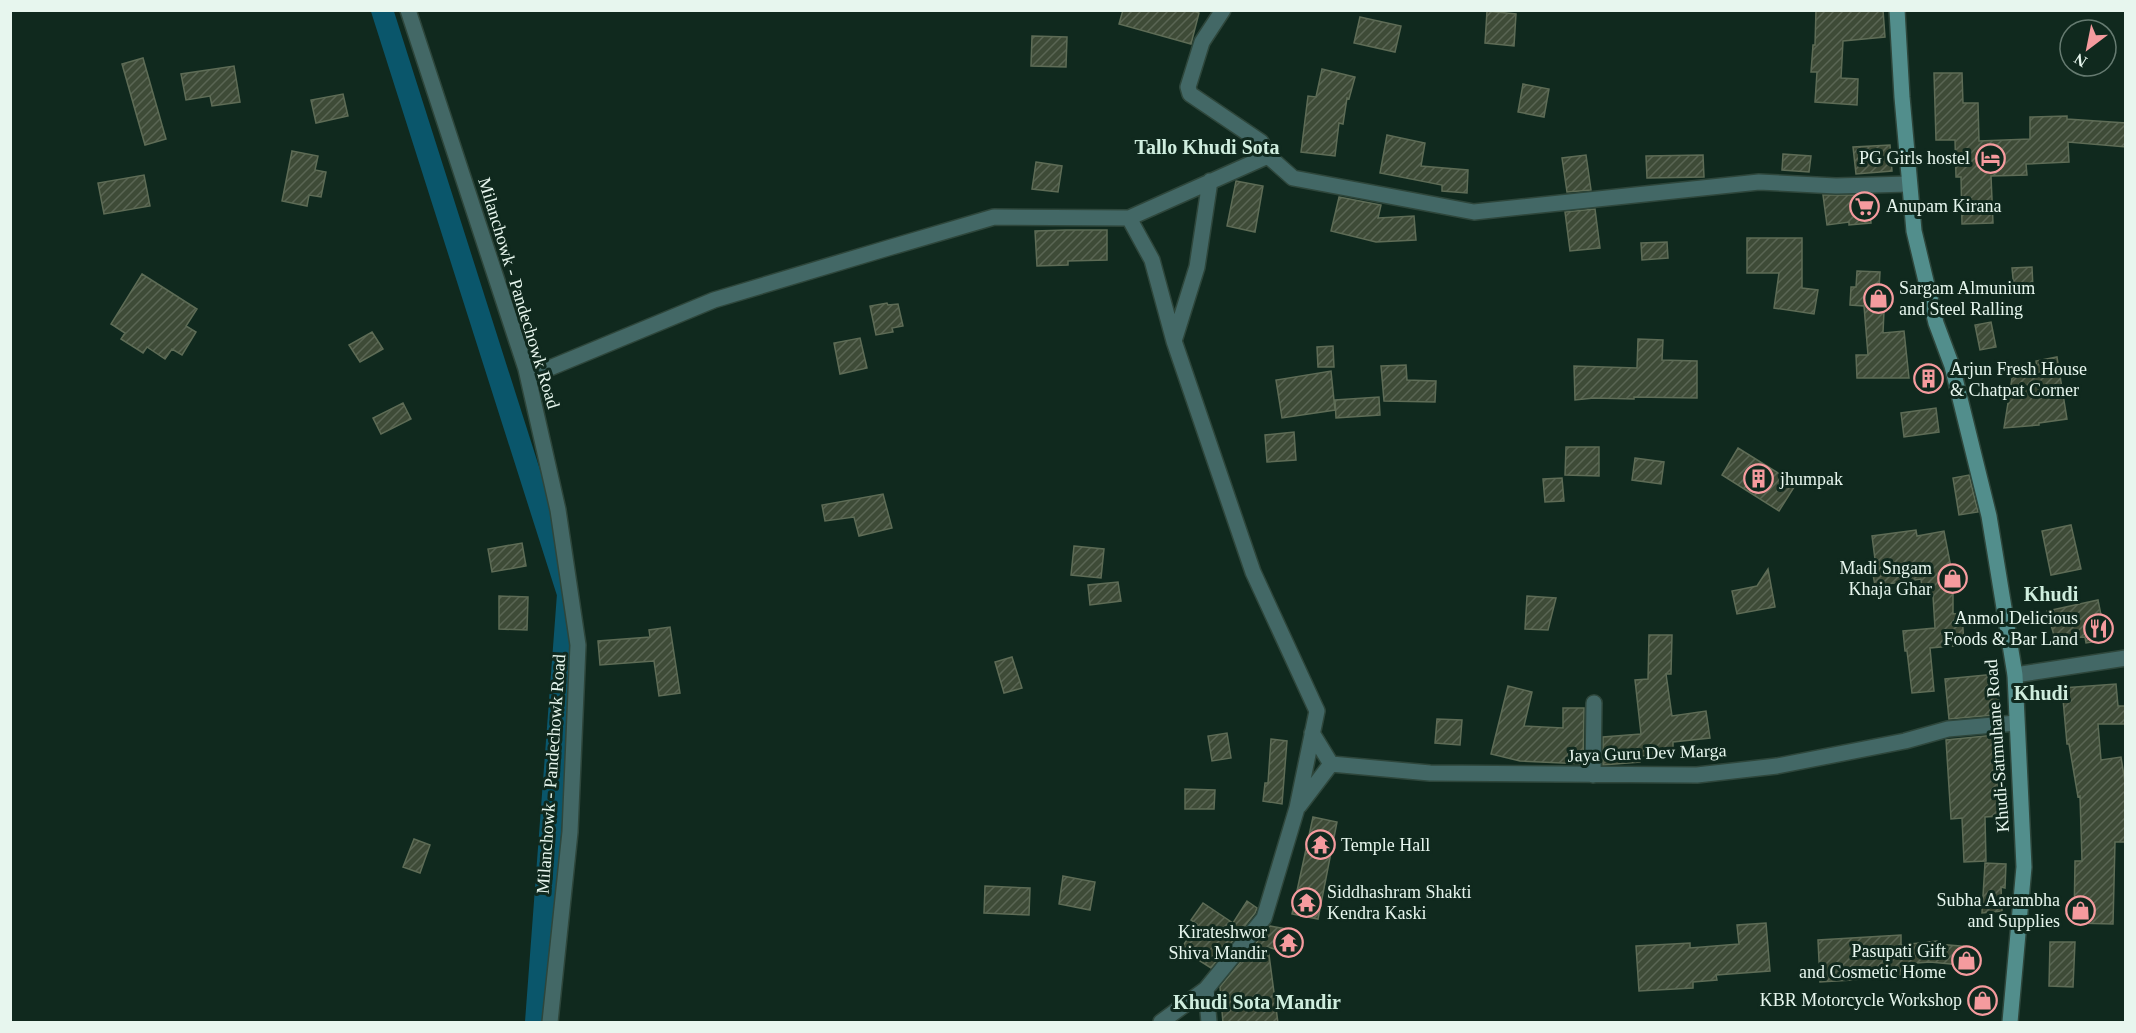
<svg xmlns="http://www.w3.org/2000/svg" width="2136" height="1033" font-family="Georgia,serif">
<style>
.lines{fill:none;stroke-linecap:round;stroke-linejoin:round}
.canal{stroke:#0a566b;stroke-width:22}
.building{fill:url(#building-hatch);stroke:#5e6c56;stroke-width:1.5}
.street-casing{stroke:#2e463b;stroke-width:18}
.secondary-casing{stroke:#2e463b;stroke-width:18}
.street{stroke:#436866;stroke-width:15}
.secondary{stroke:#528e8c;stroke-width:15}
.labels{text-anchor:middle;stroke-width:6;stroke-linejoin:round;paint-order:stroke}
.poi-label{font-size:18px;fill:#e7f6ee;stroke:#10291e;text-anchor:end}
.street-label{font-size:18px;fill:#e7f6ee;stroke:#10291e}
.neighbourhood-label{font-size:20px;font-weight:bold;fill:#cfedde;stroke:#10291e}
</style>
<defs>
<pattern id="building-hatch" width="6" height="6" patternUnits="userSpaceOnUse" patternTransform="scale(1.5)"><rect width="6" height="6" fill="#3e4b37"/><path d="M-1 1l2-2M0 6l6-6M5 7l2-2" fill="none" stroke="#5a6654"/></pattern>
</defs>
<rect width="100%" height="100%" fill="#10291e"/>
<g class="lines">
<path class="canal" d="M 382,10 L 568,594 L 536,1022"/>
</g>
<path class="building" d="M 1123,10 L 1190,10 L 1199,13 L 1191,44 L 1119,24 Z
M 1816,10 L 1883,10 L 1885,37 L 1843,41 L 1841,78 L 1858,79 L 1857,105 L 1815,102 L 1817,72 L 1811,72 L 1813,45 L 1815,45 Z
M 1487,11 L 1516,14 L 1514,46 L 1485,43 Z
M 1360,17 L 1401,26 L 1395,52 L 1354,43 Z
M 1032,36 L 1067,37 L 1066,67 L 1031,66 Z
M 143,58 L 166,139 L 145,145 L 122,64 Z
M 234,66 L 240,102 L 212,106 L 210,96 L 186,100 L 181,74 Z
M 1322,69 L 1355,77 L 1349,99 L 1347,98 L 1343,124 L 1339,123 L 1335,156 L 1301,152 L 1308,96 L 1316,97 Z
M 1934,73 L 1962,73 L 1963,103 L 1978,103 L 1979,141 L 2030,139 L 2030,117 L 2067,116 L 2067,119 L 2126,123 L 2126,147 L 2068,142 L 2069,162 L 2026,164 L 2027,175 L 1991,176 L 1993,223 L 1962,224 L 1961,177 L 1956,177 L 1955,140 L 1936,140 Z
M 1523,84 L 1549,89 L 1544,117 L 1518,112 Z
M 343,94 L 348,116 L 316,123 L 311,100 Z
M 1387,135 L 1425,143 L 1421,166 L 1468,170 L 1467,193 L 1442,191 L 1442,185 L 1380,173 Z
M 1890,145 L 1892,171 L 1856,174 L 1853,147 Z
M 292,151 L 318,156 L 315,170 L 326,172 L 321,197 L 309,195 L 307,206 L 282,201 Z
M 1783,154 L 1811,156 L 1809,172 L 1782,170 Z
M 1586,155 L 1591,190 L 1567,192 L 1562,158 Z
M 1703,155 L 1704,177 L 1647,178 L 1646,156 Z
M 1036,162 L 1062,166 L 1058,192 L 1032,189 Z
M 144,175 L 150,206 L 104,214 L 98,183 Z
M 1236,181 L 1263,186 L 1255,232 L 1227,226 Z
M 1823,195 L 1869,195 L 1871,223 L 1849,225 L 1849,222 L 1827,225 Z
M 1339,197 L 1381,205 L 1378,218 L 1414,216 L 1416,240 L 1376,242 L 1331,231 Z
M 1595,209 L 1600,248 L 1570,251 L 1565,212 Z
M 1066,230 L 1107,230 L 1107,260 L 1068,261 L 1068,265 L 1037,266 L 1035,231 Z
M 1747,238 L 1802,238 L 1802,288 L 1818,290 L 1814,314 L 1774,308 L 1779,273 L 1747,273 Z
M 1667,242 L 1668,258 L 1642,260 L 1641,243 Z
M 2032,267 L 2033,289 L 2014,289 L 2012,268 Z
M 1857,271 L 1880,272 L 1879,289 L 1885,289 L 1883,333 L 1904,331 L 1909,378 L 1857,378 L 1856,355 L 1868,355 L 1864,306 L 1850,305 L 1851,287 L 1856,287 Z
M 142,274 L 197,309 L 186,326 L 196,332 L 182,355 L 172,349 L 165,359 L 147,347 L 143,353 L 121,339 L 125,333 L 111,324 Z
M 887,303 L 888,305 L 898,304 L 903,326 L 892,328 L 893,332 L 876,335 L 870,306 Z
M 1991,322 L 1996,347 L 1980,350 L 1975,325 Z
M 372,332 L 383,349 L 360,362 L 349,345 Z
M 860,338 L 867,368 L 840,374 L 834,343 Z
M 1638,339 L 1663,340 L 1662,360 L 1697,361 L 1697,398 L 1634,397 L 1634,399 L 1594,398 L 1575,400 L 1574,366 L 1637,368 Z
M 1333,346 L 1334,367 L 1318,367 L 1317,347 Z
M 2057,357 L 2067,419 L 2039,423 L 2039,425 L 2004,428 L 2012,378 L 2037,370 L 2036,361 Z
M 1406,365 L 1407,380 L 1436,381 L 1435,402 L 1384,401 L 1381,366 Z
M 1331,371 L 1335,410 L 1282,418 L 1276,380 Z
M 1379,397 L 1380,415 L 1336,418 L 1335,400 Z
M 403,403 L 411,419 L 381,434 L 373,418 Z
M 1936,408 L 1939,432 L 1904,437 L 1901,413 Z
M 1294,432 L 1296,460 L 1267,462 L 1265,435 Z
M 1566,447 L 1599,447 L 1599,476 L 1565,475 Z
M 1738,448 L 1796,484 L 1779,511 L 1722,475 Z
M 1635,458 L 1664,462 L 1661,484 L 1632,480 Z
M 1969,475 L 1978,512 L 1959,515 L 1953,478 Z
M 1562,478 L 1564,501 L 1545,502 L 1543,479 Z
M 883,494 L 892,528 L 859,536 L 854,517 L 825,521 L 822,505 Z
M 2071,525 L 2081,569 L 2051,575 L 2042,531 Z
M 1916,530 L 1917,536 L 1944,531 L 1953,578 L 1953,614 L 1962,613 L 1964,645 L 1930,648 L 1934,691 L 1912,693 L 1907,651 L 1905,651 L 1903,631 L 1935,628 L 1933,596 L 1923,597 L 1921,579 L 1875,586 L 1872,568 L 1876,567 L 1872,536 Z
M 522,543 L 526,566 L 492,572 L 488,549 Z
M 1074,546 L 1104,549 L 1101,578 L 1071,575 Z
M 1768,569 L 1775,607 L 1737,614 L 1732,591 L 1757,586 Z
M 1118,582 L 1121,601 L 1090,605 L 1088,585 Z
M 499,596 L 528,597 L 527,630 L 499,629 Z
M 1527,596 L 1556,598 L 1548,630 L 1525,629 Z
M 2098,600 L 2106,640 L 2086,643 L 2085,637 L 2055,639 L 2047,611 Z
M 670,627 L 680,693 L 659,696 L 654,661 L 600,665 L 598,641 L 650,637 L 649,630 Z
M 1649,635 L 1672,635 L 1671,674 L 1666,674 L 1672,716 L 1706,711 L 1710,738 L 1673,742 L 1673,755 L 1640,756 L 1640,762 L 1603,765 L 1603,737 L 1641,734 L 1635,680 L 1648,679 Z
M 1012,657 L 1022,688 L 1004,693 L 995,662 Z
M 1996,674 L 2000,711 L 1994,712 L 1994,715 L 1949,719 L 1945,679 Z
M 2116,684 L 2118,706 L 2126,706 L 2126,724 L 2098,724 L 2101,760 L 2121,757 L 2126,788 L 2126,842 L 2115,842 L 2113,924 L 2074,923 L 2075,861 L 2082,861 L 2080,796 L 2078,797 L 2069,744 L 2067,744 L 2062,688 Z
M 1508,686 L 1532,692 L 1524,726 L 1563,728 L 1563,708 L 1584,708 L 1583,764 L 1520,761 L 1491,754 Z
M 1437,719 L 1462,720 L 1460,745 L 1435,743 Z
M 1227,733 L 1231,758 L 1212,761 L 1208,736 Z
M 1995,735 L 2000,816 L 1985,817 L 1986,861 L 1964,862 L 1962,818 L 1951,819 L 1946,740 Z
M 1271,739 L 1287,741 L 1282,804 L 1263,801 L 1265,783 L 1268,783 Z
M 1185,789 L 1215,790 L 1214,809 L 1185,809 Z
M 1313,817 L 1337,822 L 1318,919 L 1292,914 Z
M 414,839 L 430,845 L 420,873 L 403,867 Z
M 1985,863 L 2006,864 L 2005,888 L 2001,887 L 2002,911 L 1982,913 Z
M 1063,876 L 1095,882 L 1090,910 L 1059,904 Z
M 985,886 L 1030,888 L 1029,915 L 984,913 Z
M 1247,901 L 1257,908 L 1255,913 L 1211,968 L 1181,949 L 1197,924 L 1191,920 L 1203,903 L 1233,923 Z
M 1766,923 L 1770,971 L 1716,975 L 1717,980 L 1693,982 L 1693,988 L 1639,991 L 1636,946 L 1690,943 L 1690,948 L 1739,944 L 1737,925 Z
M 1270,926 L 1292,930 L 1300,935 L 1294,955 L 1268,947 L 1278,1023 L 1223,1023 L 1220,987 Z
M 1901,935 L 1901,945 L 1937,941 L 1937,944 L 1972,947 L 1971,966 L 1930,962 L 1902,964 L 1903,977 L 1820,982 L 1818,940 Z
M 2050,942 L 2075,942 L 2073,987 L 2049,986 Z"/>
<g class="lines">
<defs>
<path id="street" d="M 408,10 L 526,369 L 558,510 L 578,645 L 570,832 L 550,1022
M 1223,10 L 1202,42 L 1188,87 L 1190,94 L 1261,142 L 1268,156
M 1129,218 L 1152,260 L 1174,341 L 1253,572 L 1317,711 L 1297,808 L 1264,918 L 1206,989 L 1161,1022
M 1174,341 L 1197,267 L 1210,181
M 528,377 L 714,300 L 888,248 L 994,217 L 1129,218 L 1268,156 L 1293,178 L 1474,212 L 1759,182 L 1836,186 L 1909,184
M 2015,675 L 2126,658
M 1312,733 L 1331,764
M 1593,775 L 1594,703
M 1299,806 L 1331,764 L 1430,773 L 1697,775 L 1777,766 L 1905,741 L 1948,729 L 2016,723
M 1206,989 L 1209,1022"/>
<path id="secondary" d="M 1897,10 L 1902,97 L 1914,231 L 1936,323 L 1952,366 L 1989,516 L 2015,675 L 2024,867 L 2010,1022"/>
</defs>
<use href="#street" class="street-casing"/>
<use href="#secondary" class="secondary-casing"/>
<use href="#street" class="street"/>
<use href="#secondary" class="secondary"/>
</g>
<defs>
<symbol id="hotel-ring" viewBox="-11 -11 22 22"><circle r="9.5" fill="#10291e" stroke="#f59b9e" stroke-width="1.5"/><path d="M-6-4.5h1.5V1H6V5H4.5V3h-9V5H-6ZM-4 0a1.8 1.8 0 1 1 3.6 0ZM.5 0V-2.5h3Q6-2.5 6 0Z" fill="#f59b9e"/></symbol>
<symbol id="supermarket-ring" viewBox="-11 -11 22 22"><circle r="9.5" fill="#10291e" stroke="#f59b9e" stroke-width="1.5"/><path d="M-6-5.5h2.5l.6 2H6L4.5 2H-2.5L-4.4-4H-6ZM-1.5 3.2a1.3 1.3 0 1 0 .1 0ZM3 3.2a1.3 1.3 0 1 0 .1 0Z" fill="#f59b9e"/></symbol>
<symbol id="shop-ring" viewBox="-11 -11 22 22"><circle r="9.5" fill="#10291e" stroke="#f59b9e" stroke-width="1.5"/><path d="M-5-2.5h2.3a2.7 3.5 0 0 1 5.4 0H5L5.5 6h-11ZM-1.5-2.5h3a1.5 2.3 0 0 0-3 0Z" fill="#f59b9e"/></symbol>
<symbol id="building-ring" viewBox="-11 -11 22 22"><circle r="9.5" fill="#10291e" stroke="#f59b9e" stroke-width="1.5"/><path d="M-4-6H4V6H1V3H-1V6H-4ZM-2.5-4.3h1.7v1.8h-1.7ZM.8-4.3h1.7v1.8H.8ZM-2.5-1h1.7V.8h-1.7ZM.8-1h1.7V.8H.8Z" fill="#f59b9e"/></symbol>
<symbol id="restaurant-ring" viewBox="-11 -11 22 22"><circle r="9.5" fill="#10291e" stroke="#f59b9e" stroke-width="1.5"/><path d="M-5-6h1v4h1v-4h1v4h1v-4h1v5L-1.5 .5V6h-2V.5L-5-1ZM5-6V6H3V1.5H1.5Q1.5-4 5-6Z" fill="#f59b9e"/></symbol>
<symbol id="temple-ring" viewBox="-11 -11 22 22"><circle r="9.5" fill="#10291e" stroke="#f59b9e" stroke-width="1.5"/><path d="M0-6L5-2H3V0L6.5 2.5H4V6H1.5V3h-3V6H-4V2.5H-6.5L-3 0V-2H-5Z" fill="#f59b9e"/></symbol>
</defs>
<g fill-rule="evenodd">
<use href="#hotel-ring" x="1974" y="142" width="33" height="33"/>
<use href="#supermarket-ring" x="1848" y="190" width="33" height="33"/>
<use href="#shop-ring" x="1862" y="282" width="33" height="33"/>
<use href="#building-ring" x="1912" y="362" width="33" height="33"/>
<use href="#building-ring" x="1742" y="462" width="33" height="33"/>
<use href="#shop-ring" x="1936" y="562" width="33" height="33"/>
<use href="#restaurant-ring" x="2082" y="612" width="33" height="33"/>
<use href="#temple-ring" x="1304" y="828" width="33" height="33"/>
<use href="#temple-ring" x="1290" y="886" width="33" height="33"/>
<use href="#shop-ring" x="2064" y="894" width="33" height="33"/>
<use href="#temple-ring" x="1272" y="926" width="33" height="33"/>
<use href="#shop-ring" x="1950" y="944" width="33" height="33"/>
<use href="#shop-ring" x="1966" y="984" width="33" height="33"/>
</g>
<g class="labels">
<g class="poi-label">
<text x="1970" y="164">PG Girls hostel</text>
<text x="1886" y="212" text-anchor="start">Anupam Kirana</text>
<text x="1899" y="294" text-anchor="start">Sargam Almunium<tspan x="1899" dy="21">and Steel Ralling</tspan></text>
<text x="1950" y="375" text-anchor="start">Arjun Fresh House<tspan x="1950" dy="21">&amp; Chatpat Corner</tspan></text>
<text x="1780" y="485" text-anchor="start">jhumpak</text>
<text x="1932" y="574">Madi Sngam<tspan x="1932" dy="21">Khaja Ghar</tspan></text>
<text x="2078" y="624">Anmol Delicious<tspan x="2078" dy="21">Foods &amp; Bar Land</tspan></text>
<text x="1341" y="851" text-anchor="start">Temple Hall</text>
<text x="1327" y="898" text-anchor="start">Siddhashram Shakti<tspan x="1327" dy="21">Kendra Kaski</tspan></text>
<text x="2060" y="906">Subha Aarambha<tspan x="2060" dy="21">and Supplies</tspan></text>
<text x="1267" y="938">Kirateshwor<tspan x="1267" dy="21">Shiva Mandir</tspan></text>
<text x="1946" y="957">Pasupati Gift<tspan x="1946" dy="21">and Cosmetic Home</tspan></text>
<text x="1962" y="1006">KBR Motorcycle Workshop</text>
</g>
<g class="street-label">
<text transform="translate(519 293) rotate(73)" y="6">Milanchowk - Pandechowk Road</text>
<text transform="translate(1997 746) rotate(-94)" y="6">Khudi-Satmuhane Road</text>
<text transform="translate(1647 753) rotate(-2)" y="6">Jaya Guru Dev Marga</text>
<text transform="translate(551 774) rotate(-86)" y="6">Milanchowk - Pandechowk Road</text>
</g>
<g class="neighbourhood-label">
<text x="1207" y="154">Tallo Khudi Sota</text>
<text x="2051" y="601">Khudi</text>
<text x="2041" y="700">Khudi</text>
<text x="1257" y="1009">Khudi Sota Mandir</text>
</g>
</g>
<rect width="2136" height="1033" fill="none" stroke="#e7f6ee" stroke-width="24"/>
<g transform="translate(2088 48) rotate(212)"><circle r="28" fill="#10291e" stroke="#667b71" stroke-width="1.5"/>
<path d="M0-4.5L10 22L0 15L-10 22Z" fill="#f59b9e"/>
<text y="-9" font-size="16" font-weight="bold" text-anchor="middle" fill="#e7f6ee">N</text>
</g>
</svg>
